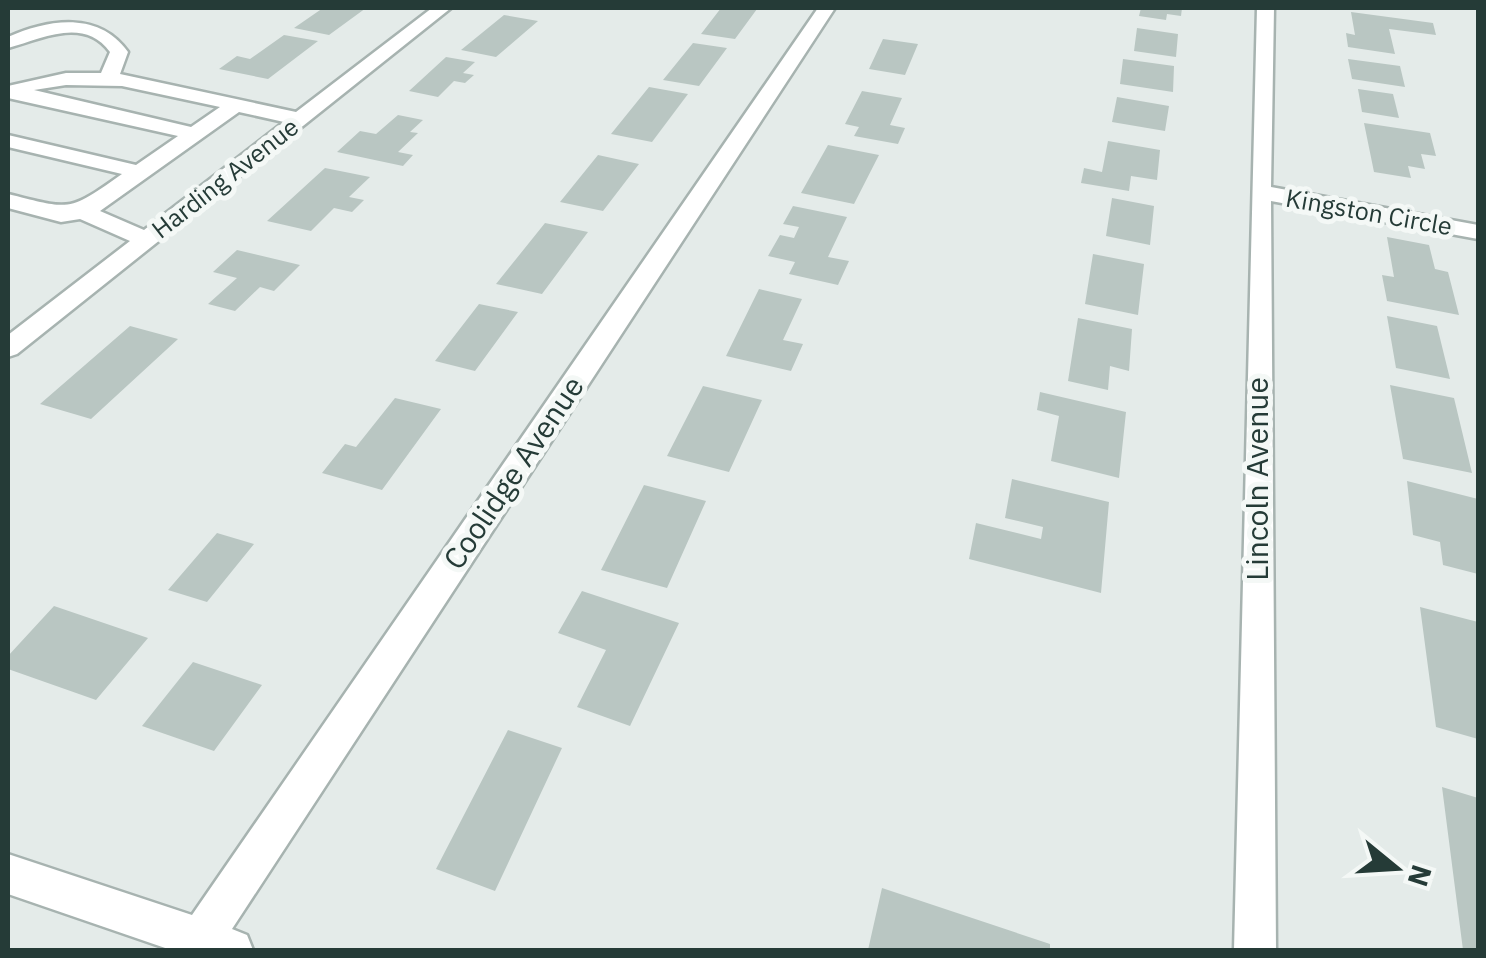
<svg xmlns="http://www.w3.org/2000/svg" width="1486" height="958" font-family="'IBM Plex Sans',sans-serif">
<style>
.building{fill:#b9c6c2}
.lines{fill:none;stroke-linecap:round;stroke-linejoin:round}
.minor-casing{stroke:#a7b3b0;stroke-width:5}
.minor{fill:#fff;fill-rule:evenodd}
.labels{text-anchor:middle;stroke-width:10;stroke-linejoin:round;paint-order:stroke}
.far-street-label{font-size:25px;fill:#253b37;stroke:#f4f8f6}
.street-label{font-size:30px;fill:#253b37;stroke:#f4f8f6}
</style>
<rect width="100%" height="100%" fill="#e4ebe9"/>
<path class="building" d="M 323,8 L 366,8 L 329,35 L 294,28 Z
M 721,8 L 748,8 L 757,9 L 735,39 L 701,34 Z
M 1141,8 L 1182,8 L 1181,16 L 1167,14 L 1166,20 L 1139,16 Z
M 1351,12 L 1433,23 L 1436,35 L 1389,29 L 1395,54 L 1348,47 L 1346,33 L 1355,35 Z
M 504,15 L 538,21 L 496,57 L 461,50 Z
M 1137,28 L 1178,34 L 1176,57 L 1134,51 Z
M 284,35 L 318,41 L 268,79 L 219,69 L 237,56 L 250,59 Z
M 883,39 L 918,44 L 905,75 L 869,69 Z
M 693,43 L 727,48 L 699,86 L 663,80 Z
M 446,57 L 475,62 L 463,73 L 474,75 L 465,83 L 454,81 L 438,97 L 409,91 Z
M 1123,59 L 1174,66 L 1173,92 L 1120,84 Z
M 1348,59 L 1400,66 L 1405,87 L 1352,79 Z
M 649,87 L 688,94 L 652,142 L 611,134 Z
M 1358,89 L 1393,94 L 1399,118 L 1362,112 Z
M 862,91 L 902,98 L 890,125 L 905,128 L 898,144 L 854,136 L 859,127 L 845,124 Z
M 1117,97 L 1169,106 L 1165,131 L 1112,122 Z
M 398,115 L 423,120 L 410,132 L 418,133 L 398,152 L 413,155 L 403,166 L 337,152 L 360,131 L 376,134 Z
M 1364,123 L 1430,133 L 1436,156 L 1421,154 L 1425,169 L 1408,166 L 1411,178 L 1374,172 Z
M 1108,141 L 1160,150 L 1157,180 L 1131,176 L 1129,191 L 1081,183 L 1084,168 L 1102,172 Z
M 828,145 L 879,155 L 854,204 L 801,193 Z
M 598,155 L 639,164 L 603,211 L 560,202 Z
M 325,168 L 370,177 L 349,197 L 364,200 L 352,212 L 334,208 L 311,231 L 267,221 Z
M 1112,198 L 1154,206 L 1150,245 L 1106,236 Z
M 793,206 L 847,217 L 828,257 L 849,261 L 838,285 L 789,274 L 795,262 L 768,256 L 780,235 L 794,238 L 799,227 L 783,224 Z
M 545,223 L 588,232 L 542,294 L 496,284 Z
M 1387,237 L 1429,245 L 1435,269 L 1448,272 L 1459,315 L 1387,301 L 1382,275 L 1394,277 Z
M 237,250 L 300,265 L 274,291 L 260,287 L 235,311 L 208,304 L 237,278 L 213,272 Z
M 1093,254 L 1144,264 L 1138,315 L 1085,304 Z
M 759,289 L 802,299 L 783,340 L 803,344 L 791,371 L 726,356 Z
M 479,304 L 518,312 L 475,371 L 435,361 Z
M 1387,316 L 1437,326 L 1450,379 L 1396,368 Z
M 1078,318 L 1132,329 L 1129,371 L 1110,366 L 1108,390 L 1068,381 Z
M 130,326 L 178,339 L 91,419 L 40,404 Z
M 1390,385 L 1454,398 L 1472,473 L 1403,459 Z
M 703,386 L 762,400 L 729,472 L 667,456 Z
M 1040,392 L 1126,412 L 1119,478 L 1051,461 L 1059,416 L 1037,410 Z
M 395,398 L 441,409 L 382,490 L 322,473 L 345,444 L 356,447 Z
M 1012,479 L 1109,502 L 1101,593 L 969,559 L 976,523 L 1041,539 L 1043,527 L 1005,518 Z
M 1407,481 L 1478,499 L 1478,574 L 1443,565 L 1440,542 L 1413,535 Z
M 644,485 L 706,501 L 667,588 L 601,570 Z
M 217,533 L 254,544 L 207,602 L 168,590 Z
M 582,591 L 679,623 L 630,726 L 577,707 L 606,650 L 558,633 Z
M 54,606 L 148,638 L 96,700 L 8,669 L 8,656 Z
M 1420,607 L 1478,622 L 1478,739 L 1436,727 Z
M 193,662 L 262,685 L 214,751 L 142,726 Z
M 508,730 L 562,748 L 495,891 L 436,869 Z
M 1442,787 L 1478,798 L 1478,950 L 1463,950 Z
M 882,888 L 1050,944 L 1050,950 L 868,950 Z"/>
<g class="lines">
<defs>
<path id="minor" d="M 432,8 L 451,8 L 17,354 L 8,357 L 8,335 L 130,241 L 80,219 L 61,222 L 8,208 L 8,194 C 72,210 68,212 122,174 L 8,147 L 8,135 L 136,165 L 178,136 L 8,98 L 8,86 L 66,73 L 101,73 L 110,52 C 84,16 41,39 8,48 L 8,37 C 49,19 99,11 128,52 L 120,74 L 296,112 ZM 66,85 L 122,86 L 220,107 L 191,127 L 34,90 ZM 239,112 L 284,122 L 144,230 L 100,211 Z
M 818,8 L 835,8 L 232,929 L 247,935 L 253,950 L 171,950 L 8,894 L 8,854 L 192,915 Z
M 1257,8 L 1274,8 L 1271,187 L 1478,225 L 1478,239 L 1271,201 L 1276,950 L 1234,950 Z"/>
</defs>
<use href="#minor" class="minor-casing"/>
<use href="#minor" class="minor"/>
</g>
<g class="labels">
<g class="far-street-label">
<text transform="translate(225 178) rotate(-38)" y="9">Harding Avenue</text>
<text transform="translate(1369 212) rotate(10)" y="9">Kingston Circle</text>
</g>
<g class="street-label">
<text transform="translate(514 473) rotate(-56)" y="10">Coolidge Avenue</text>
<text transform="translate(1258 479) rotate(-90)" y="10">Lincoln Avenue</text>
</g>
</g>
<rect width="1486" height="958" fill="none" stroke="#253b37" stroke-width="20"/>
<g transform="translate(1396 868) rotate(108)" stroke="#f4f8f6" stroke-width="8" paint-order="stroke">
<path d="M0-8L18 38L0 25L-18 38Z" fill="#253b37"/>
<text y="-15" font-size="28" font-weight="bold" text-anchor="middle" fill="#253b37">N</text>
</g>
</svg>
